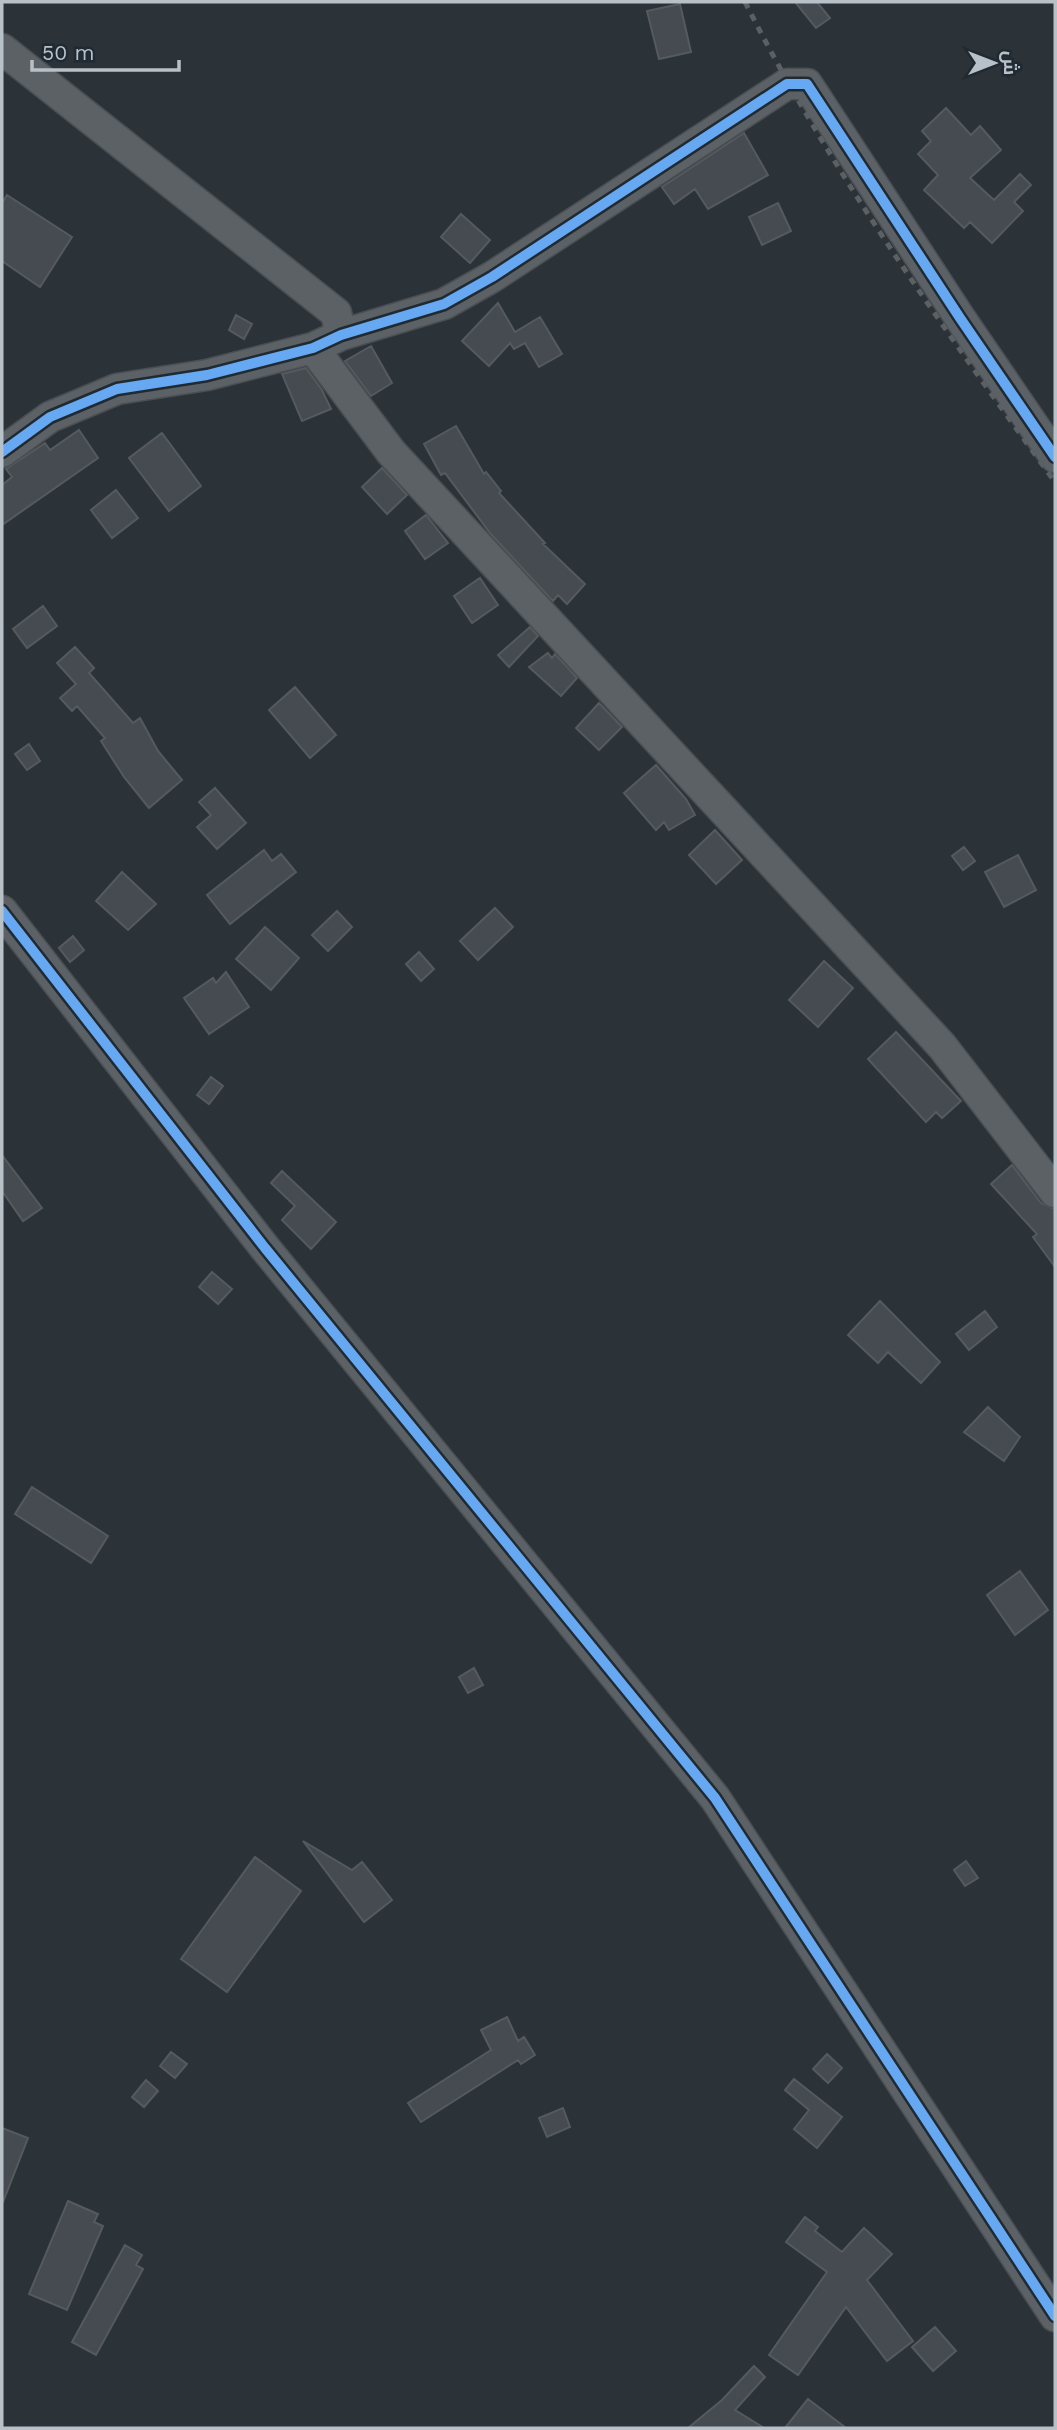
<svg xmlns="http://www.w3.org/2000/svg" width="1057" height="2430" font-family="'Work Sans',Cairo,sans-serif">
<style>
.building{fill:#454b50;stroke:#555a5f;stroke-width:2}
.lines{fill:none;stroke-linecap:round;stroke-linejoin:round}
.minor-casing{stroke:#4a4f53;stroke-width:33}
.minor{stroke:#5c6166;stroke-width:30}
.rail{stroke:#5b6064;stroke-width:5;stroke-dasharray:7 7;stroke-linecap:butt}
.cycleway-casing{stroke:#202a32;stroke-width:15}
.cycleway{stroke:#66a8f1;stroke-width:10}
</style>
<rect width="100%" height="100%" fill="#2c3338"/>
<path class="building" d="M 795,2 L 817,2 L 830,18 L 816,28 Z
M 680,4 L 691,52 L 659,59 L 647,11 Z
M 946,108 L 971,135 L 980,126 L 1001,150 L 970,178 L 994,200 L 1020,174 L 1031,185 L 1014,202 L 1023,211 L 992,243 L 970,222 L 964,228 L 924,190 L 938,175 L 918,154 L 931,141 L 922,131 Z
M 744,133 L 768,175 L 708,209 L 695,189 L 674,204 L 662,187 Z
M 7,195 L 72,237 L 40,287 L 2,261 L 2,203 Z
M 778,203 L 791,231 L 762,245 L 749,217 Z
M 461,214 L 490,240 L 470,263 L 441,237 Z
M 498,303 L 515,332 L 540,317 L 562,354 L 539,367 L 525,343 L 514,349 L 510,343 L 489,366 L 462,341 Z
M 236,315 L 252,324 L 244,339 L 229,330 Z
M 371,346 L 392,383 L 371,396 L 345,361 Z
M 306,368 L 322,390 L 331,409 L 302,421 L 282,374 Z
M 456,426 L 484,474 L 486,472 L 501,491 L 499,493 L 545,543 L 543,544 L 585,584 L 567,604 L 558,595 L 553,601 L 550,598 L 490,533 L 445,473 L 441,475 L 424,444 Z
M 79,430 L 98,458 L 2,525 L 2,485 L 12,477 L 6,469 L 45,443 L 50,450 Z
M 162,433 L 201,486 L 169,511 L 129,458 Z
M 382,468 L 407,495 L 387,514 L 362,487 Z
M 116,490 L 138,518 L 112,538 L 91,510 Z
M 426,515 L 448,543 L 425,559 L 405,531 Z
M 480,578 L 498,605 L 472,623 L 454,596 Z
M 43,606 L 57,626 L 27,648 L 13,629 Z
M 530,627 L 538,636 L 509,667 L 498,655 Z
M 75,647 L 94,668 L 89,673 L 133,723 L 140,718 L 158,751 L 182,780 L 149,808 L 124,777 L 101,741 L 105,738 L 77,706 L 72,711 L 60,698 L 76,684 L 57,663 Z
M 548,653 L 552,658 L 555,654 L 577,678 L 561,696 L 529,667 Z
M 295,687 L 336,735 L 310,758 L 269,710 Z
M 599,703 L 622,727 L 599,750 L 576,728 Z
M 29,744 L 40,761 L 27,770 L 15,754 Z
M 656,765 L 686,799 L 695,815 L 669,830 L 664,822 L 656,830 L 624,793 Z
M 215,788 L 246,823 L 217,849 L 197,827 L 211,815 L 199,802 Z
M 715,830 L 742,860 L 716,884 L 689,855 Z
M 964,847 L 975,861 L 963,870 L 952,856 Z
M 264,850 L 272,861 L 281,854 L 296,872 L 230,924 L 207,895 Z
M 1018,855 L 1036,890 L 1004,907 L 985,872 Z
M 122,872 L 156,904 L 128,930 L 96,901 Z
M 495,908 L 513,927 L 478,960 L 460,941 Z
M 337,911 L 352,927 L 328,951 L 312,935 Z
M 265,927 L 299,958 L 271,990 L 236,959 Z
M 73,936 L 84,950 L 70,962 L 59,948 Z
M 419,952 L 434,969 L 421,981 L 406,964 Z
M 824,961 L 853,988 L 818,1027 L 789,1000 Z
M 226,972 L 249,1007 L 209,1034 L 184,998 L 213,978 L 216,983 Z
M 896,1032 L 961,1101 L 942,1118 L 936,1112 L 926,1122 L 868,1059 Z
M 211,1077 L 223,1086 L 209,1104 L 197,1095 Z
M 2,1155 L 42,1208 L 23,1221 L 2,1191 Z
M 1012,1165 L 1041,1203 L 1055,1209 L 1055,1267 L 1033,1237 L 1037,1234 L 991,1184 Z
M 282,1171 L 336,1222 L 311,1249 L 282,1220 L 295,1206 L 271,1183 Z
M 212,1272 L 232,1289 L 218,1304 L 199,1287 Z
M 880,1301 L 940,1362 L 921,1383 L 888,1352 L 878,1363 L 848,1335 Z
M 985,1311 L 997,1327 L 969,1350 L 956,1334 Z
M 988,1407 L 1020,1437 L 1004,1461 L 964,1432 Z
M 32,1487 L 108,1536 L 91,1563 L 15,1514 Z
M 1020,1571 L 1048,1610 L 1015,1635 L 987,1595 Z
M 474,1668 L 483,1685 L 468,1693 L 459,1677 Z
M 303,1841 L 352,1870 L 362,1862 L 392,1900 L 364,1922 Z
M 255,1857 L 301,1891 L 227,1992 L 181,1959 Z
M 966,1861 L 978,1878 L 965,1886 L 954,1870 Z
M 507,2017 L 518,2041 L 524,2037 L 535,2055 L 521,2064 L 518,2060 L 421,2122 L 408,2103 L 491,2050 L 481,2030 Z
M 171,2052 L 187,2064 L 175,2078 L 160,2066 Z
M 827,2054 L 842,2068 L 828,2083 L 813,2069 Z
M 794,2079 L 842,2117 L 817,2148 L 794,2129 L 809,2110 L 785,2090 Z
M 146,2080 L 158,2091 L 144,2107 L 132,2097 Z
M 563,2108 L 570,2127 L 547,2137 L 539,2118 Z
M 2,2128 L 28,2138 L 3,2202 L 2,2202 Z
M 68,2201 L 98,2214 L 94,2222 L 103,2226 L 67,2310 L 29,2294 Z
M 805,2217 L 818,2227 L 815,2231 L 842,2252 L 864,2228 L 892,2254 L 867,2280 L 913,2341 L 887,2361 L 846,2307 L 798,2375 L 769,2355 L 827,2272 L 786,2242 Z
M 125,2245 L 142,2255 L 136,2265 L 143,2269 L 96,2355 L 72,2342 Z
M 935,2327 L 956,2351 L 933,2371 L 912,2347 Z
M 754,2366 L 765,2377 L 735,2410 L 764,2428 L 688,2428 L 722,2400 Z
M 808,2399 L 846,2428 L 785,2428 Z"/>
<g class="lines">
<defs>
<path id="minor" d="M 2,49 L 336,313 L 341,335
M 313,348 L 391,452 L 942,1046 L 1055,1192
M 2,452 L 50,417 L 117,389 L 207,375 L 313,348 L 341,335 L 444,304 L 492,277 L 787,84 L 807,84 L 960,318 L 1055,457
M 2,911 L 265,1248 L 715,1798 L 1055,2316"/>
</defs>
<use href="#minor" class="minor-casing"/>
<use href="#minor" class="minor"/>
<path class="rail" d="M 745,2 C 831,172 943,328 1055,482"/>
<defs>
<path id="cycleway" d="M 2,452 L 50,417 L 117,389 L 207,375 L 313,348 L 341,335 L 444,304 L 492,277 L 787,84 L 807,84 L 960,318 L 1055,457
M 2,911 L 265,1248 L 715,1798 L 1055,2316"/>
</defs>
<use href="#cycleway" class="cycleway-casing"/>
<use href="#cycleway" class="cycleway"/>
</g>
<rect width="1057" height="2430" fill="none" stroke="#b8c0c8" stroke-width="7"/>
<g transform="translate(994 63) rotate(90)" stroke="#202a32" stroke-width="5" paint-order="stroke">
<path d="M0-5L12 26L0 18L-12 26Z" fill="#b8c0c8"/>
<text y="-10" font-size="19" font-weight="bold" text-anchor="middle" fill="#b8c0c8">ش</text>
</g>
<path d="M32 60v10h147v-10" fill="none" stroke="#b8c0c8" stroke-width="3.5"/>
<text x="42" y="60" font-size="21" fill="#b8c0c8" stroke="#202a32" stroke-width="5" paint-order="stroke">50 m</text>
</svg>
